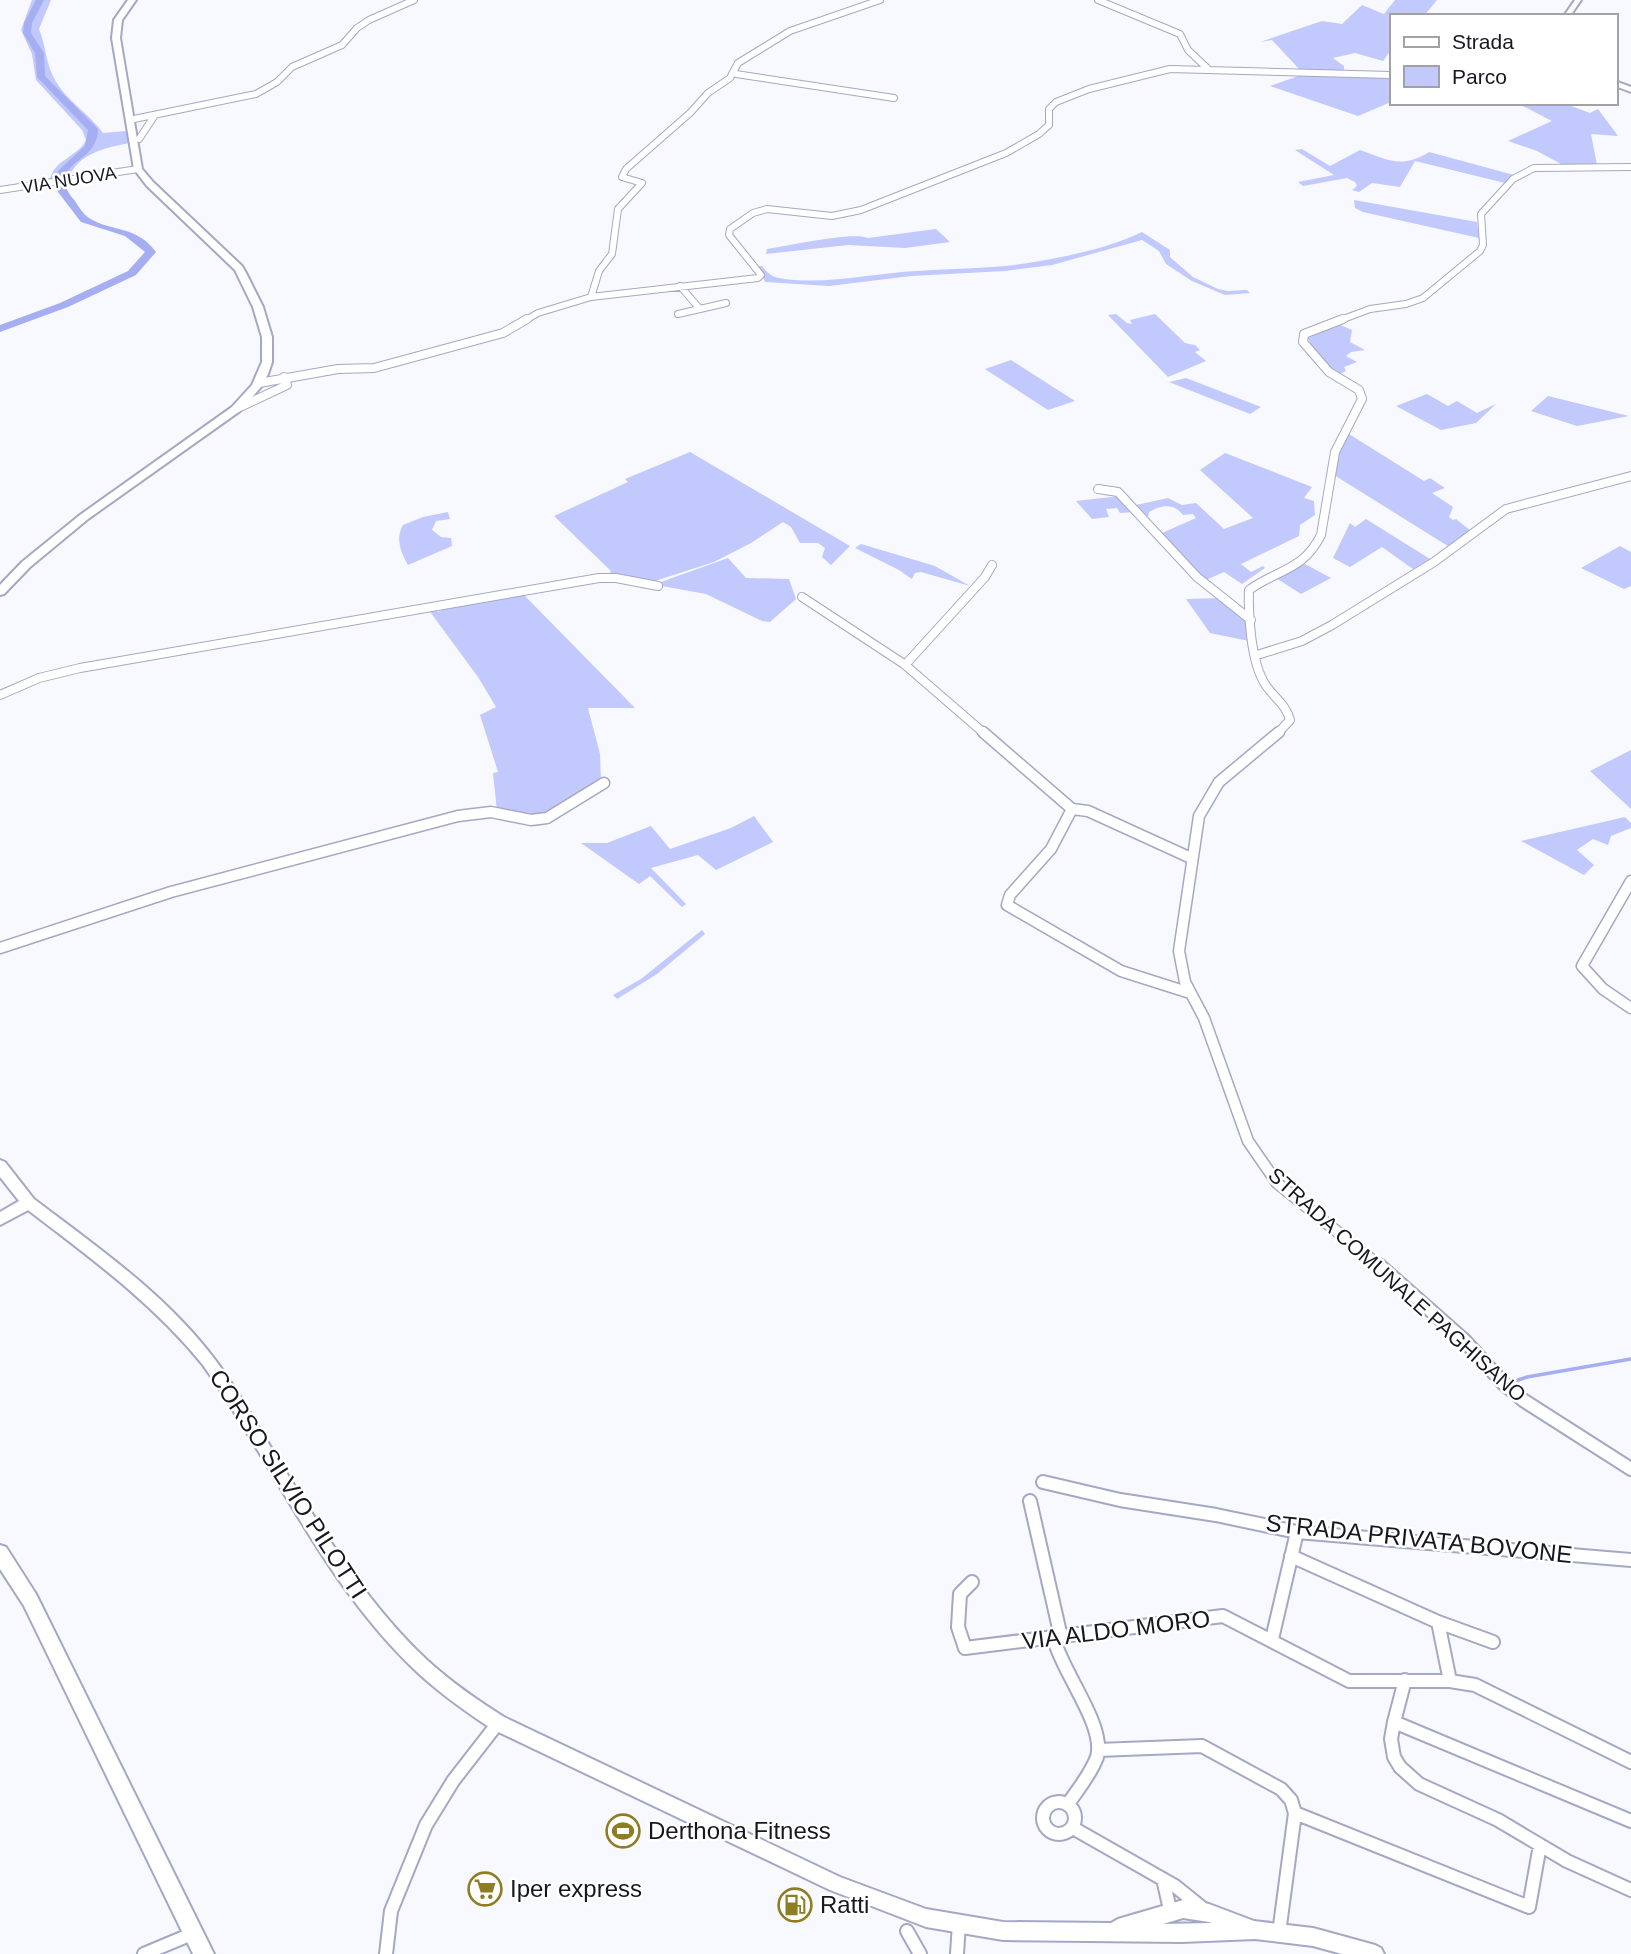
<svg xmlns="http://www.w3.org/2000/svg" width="1631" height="1954" font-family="Arial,sans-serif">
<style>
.green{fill:#c1c9fd}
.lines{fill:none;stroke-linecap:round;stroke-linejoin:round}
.stream{stroke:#a5aef1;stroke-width:3.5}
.river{fill:#a5aef1;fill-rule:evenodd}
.minor-far3-casing{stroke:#a4a8c4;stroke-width:8}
.minor-far2-casing{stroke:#a4a8c4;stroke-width:10}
.minor-far1-casing{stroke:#a4a8c4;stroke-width:13}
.minor-casing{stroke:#a4a8c4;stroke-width:16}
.tertiary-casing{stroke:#a4a8c4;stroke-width:4}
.secondary-casing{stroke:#a4a8c4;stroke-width:4}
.minor-far3{stroke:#fff;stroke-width:6}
.minor-far2{stroke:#fff;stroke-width:8}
.minor-far1{stroke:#fff;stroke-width:10}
.minor{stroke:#fff;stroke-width:12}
.tertiary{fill:#fff;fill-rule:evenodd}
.secondary{fill:#fff;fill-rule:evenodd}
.labels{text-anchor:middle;stroke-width:5;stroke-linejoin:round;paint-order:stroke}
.far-street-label{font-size:18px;fill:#161721;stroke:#fff}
.street-label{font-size:21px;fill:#161721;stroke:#fff}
.near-street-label{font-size:24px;fill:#161721;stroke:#fff}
.near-poi-label{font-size:24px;fill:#161721;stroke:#fff;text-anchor:start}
</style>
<rect width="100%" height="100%" fill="#f8f9ff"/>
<path class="green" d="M 32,0 L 51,0 L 39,29 C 46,46 46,64 54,78 C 65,100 89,113 103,133 L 127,131 L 129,143 C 105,148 78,153 68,179 L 50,180 C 53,160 78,157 86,140 L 82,130 L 36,80 L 32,54 L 21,30 Z
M 1395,0 L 1437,0 L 1424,16 L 1391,16 L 1391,50 L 1383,61 L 1355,53 L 1333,58 L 1344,66 L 1344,73 L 1300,70 L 1272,40 L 1260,42 L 1322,21 L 1342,24 L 1362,5 L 1384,14 Z
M 1304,74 L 1391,78 L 1391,102 L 1358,116 L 1270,86 Z
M 1517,103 L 1563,103 L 1590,113 L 1598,109 L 1618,136 L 1591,134 L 1597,165 L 1563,165 L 1537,151 L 1508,141 L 1552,121 Z
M 1302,149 L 1330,166 L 1360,150 C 1388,160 1402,169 1429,152 L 1514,175 L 1505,183 L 1415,161 L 1400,187 L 1372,183 L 1359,192 L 1352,190 L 1357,186 L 1355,182 L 1347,178 L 1303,186 L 1298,182 L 1334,175 L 1295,150 Z
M 1354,200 L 1477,222 L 1479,238 L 1363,212 L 1355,208 Z
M 936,229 L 950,242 L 905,248 L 848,245 L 766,254 L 767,249 C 787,246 853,231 868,238 Z
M 1142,232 L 1170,250 L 1170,257 L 1193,277 L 1218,289 L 1228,291 L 1247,290 L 1250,293 L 1225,295 L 1192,281 L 1166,264 L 1159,251 L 1142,240 L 1052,265 L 1005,271 L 911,276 L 829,286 L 765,282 L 758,266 L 762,266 C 767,272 770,276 779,278 C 823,286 873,273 917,271 C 958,268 999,269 1040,261 C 1074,255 1111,247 1142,232 Z
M 1116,314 L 1127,323 L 1132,324 L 1130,320 L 1155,314 L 1185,343 L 1195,345 L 1200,350 L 1195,352 L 1206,361 L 1168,377 L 1108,315 Z
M 1338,324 L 1352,330 L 1350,342 L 1365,350 L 1351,352 L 1346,356 L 1357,362 L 1344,367 L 1346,371 L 1338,375 L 1313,349 L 1308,338 Z
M 1011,360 L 1075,401 L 1048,410 L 985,369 Z
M 1186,378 L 1261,407 L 1250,414 L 1169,382 Z
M 1427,394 L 1448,406 L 1457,401 L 1477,413 L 1496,404 L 1476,423 L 1441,430 L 1396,406 Z
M 1548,396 L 1629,416 L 1577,426 L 1531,411 Z
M 1349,434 L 1424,481 L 1430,478 L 1445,488 L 1432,493 L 1453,507 L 1449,517 L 1453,520 L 1456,519 L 1471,531 L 1451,548 L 1334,475 L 1338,453 Z
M 690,452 L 850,546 L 831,565 L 822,557 L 825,548 L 818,543 L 800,543 L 791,527 L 783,522 L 751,543 L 714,562 L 655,581 L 608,575 L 611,571 L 554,516 L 628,482 L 625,479 Z
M 1225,453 L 1312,487 L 1304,498 L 1314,501 L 1315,515 L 1300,525 L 1299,536 L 1241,564 L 1251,572 L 1263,566 L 1265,568 L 1242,584 L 1224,572 L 1206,580 L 1162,533 L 1196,518 L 1193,514 L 1183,515 C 1174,503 1161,505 1149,512 L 1148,517 L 1136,505 L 1168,498 L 1182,505 L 1196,503 L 1224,529 L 1253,518 L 1200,470 Z
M 1120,496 L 1135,512 L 1120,513 L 1117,508 L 1106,509 L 1109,517 L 1092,519 L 1076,501 Z
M 448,512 L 450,519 L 436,521 L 432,530 L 441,537 L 451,538 L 452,546 L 408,565 C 401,552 395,539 403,525 L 423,517 Z
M 1366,519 L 1430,559 L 1413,569 L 1382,547 L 1350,567 L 1333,558 L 1350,523 L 1355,527 Z
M 861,544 L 935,566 L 970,586 L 921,572 L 915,573 L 912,579 L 899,570 L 855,548 Z
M 1620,546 L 1631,552 L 1631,586 L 1624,589 L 1581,568 Z
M 728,558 L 746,578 L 789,579 L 796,599 L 770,622 L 762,621 L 706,594 L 662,586 L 658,583 Z
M 1305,564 L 1331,578 L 1301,594 L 1276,578 Z
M 524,595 L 635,708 L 588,708 L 600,754 L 601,783 L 570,803 L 545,812 L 532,815 L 497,811 L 493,773 L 498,772 L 480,715 L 496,707 L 478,677 L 428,609 L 433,608 L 438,612 L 447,608 Z
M 1221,598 L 1247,620 L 1249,641 L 1210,633 L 1186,599 Z
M 1631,750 L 1631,809 L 1590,771 Z
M 754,816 L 773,842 L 716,870 L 698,855 L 651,868 L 686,904 L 682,907 L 650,876 L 639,884 L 581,843 L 607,843 L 651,826 L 670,849 L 731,828 Z
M 1625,817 L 1631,823 L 1631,828 L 1611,836 L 1608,845 L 1593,839 L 1577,850 L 1594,865 L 1584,875 L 1521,841 Z
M 702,930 L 705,934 L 657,974 L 617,999 L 613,995 L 641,979 Z"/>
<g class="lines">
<path class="stream" d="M 1509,1383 L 1527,1377 L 1631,1359"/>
<path class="river" d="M 36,0 L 44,0 L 32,23 L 31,33 L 44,53 L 45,76 L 98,129 C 98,159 64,160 65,182 C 66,190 70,195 75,201 C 79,207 83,214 89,218 C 114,233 136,225 156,252 L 136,275 L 68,307 L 0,332 L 0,325 L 60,303 L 128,271 L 145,252 L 125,236 L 81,222 L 58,192 L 55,179 L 58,171 L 85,146 L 88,130 L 37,77 L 35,53 L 23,33 L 24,23 Z"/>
<defs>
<path id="minor-far3" d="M 1098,0 L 1180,34 L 1188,50 L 1207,68
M 736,74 L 894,98
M 129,120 L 256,94 L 277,82 L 292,67 L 342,45 L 357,28 L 369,20 L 414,0
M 139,139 L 155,115
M 0,190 L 138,169
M 680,286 L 700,309 L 726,303
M 591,297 L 758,278 L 761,275 L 729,235 L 730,229 L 753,213 L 767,209 L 832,216 L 861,210 L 1006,153 L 1039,134 L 1049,125 L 1049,109 L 1056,102 L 1089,89 L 1170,69 L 1391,75
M 678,314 L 700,309
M 524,321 L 538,313 L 591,297 L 599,271 L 612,254 L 618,209 L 642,183 L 622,177 L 626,169 L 690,113 L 708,93 L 730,78 L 738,63 L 790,31 L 880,0
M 1338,321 L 1370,309 L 1406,304 L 1423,298 L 1480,251 L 1483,245 L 1481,214 L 1513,179 L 1534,168 L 1631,167"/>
<path id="minor-far2" d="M 259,383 L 338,369 L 374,368 L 503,333 L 527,319
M 236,409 L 287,385 L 284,377
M 1098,489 L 1118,492 L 1197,577 L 1251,620
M 802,597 L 904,664 L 985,734
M 1257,655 L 1302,641 L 1332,625 L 1434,562 L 1506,509 L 1631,476
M 905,665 L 985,577 L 992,565
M 0,695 L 39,678 L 80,668 L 599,578 L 616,578 L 658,586
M 1277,734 L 1290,720 C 1286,704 1273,697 1265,684 C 1251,662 1248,615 1249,590 C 1278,569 1303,571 1321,535 L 1335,452 L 1362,399 L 1359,390 L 1329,372 L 1303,342 L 1304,334 L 1343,319"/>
<path id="minor-far1" d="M 983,732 L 1072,809 L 1051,849 L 1010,895 L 1007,905 L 1121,971 L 1190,993
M 1279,732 L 1219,782 L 1199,816 L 1179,951 L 1185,982 L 1204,1018 L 1248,1141 L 1277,1183 L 1381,1267
M 1072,809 L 1088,811 L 1191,858
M 1631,881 L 1582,966 L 1603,989 L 1631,1008
M 0,948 L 171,892 L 458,816 L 491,812 L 531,820 L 547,818 L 604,783"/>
<path id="minor" d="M 1379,1265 L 1464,1340 L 1504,1384 L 1523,1400 L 1631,1469
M 1043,1482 L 1120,1500 L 1216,1515 L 1297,1532 L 1631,1560
M 1030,1501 L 1061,1637
M 1291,1556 L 1438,1622 L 1450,1681
M 972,1582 L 960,1594 L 958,1627 L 965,1648 L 1223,1616 L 1349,1681 L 1450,1681 L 1475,1685 L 1631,1762
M 1438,1622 L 1493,1642
M 1054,1639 C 1062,1672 1106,1726 1097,1757 C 1091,1774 1078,1789 1068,1804
M 1272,1639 L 1297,1532
M 1405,1680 L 1394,1722 L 1631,1821
M 1394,1722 L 1391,1739 L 1394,1757 L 1400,1767 L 1419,1784 L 1498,1820 L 1567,1861 L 1631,1890
M 1098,1750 L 1202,1746 L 1281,1789 L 1291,1800 L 1295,1813
M1043 1818a16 16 0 1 1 32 0a16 16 0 1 1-32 0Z
M 1073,1828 L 1175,1886 L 1206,1911
M 1163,1879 L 1171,1914
M 907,1931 L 920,1954
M 1279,1933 L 1295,1813 L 1529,1907 L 1540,1845
M 144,1954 L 194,1933
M 386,1954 L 391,1911 L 426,1825 L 453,1781 L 498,1723
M 957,1954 L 959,1923"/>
<path id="tertiary" d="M 1575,0 L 1581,0 L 1570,16 L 1564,16 Z
M 1615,81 L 1631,87 L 1631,92 L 1615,86 Z
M 29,1198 L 34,1199 C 97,1247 164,1293 213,1357 C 240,1392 261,1432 284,1469 C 326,1536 369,1606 427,1660 C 451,1682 477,1700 504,1717 L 840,1877 L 926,1909 L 1003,1922 L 1111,1923 L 1118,1919 L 1183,1900 L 1209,1904 L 1254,1921 L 1313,1928 L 1375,1945 L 1381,1948 L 1384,1954 L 1342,1954 L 1313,1946 L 1255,1939 L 1182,1942 L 1003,1940 L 926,1927 L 830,1890 L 492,1729 C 465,1711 439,1693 416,1671 C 324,1584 275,1467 203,1365 C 152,1302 88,1256 24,1207 L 22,1203 L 24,1199 ZM 1183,1918 L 1209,1922 L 1212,1923 L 1163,1924 Z"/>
<path id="secondary" d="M 128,0 L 136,0 L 122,20 L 120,38 L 142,169 L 153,182 L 242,266 L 246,273 L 263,307 L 272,337 L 272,362 L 268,374 L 261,387 L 240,411 L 88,519 L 30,567 L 4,594 L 0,595 L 0,585 L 22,562 L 80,515 L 232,407 L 252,385 L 262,362 L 262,337 L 253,307 L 235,270 L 147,186 L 134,169 L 112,38 L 114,20 Z
M 0,1160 L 5,1162 L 37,1203 L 34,1207 L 0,1225 L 0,1212 L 19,1201 L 0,1177 Z
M 0,1545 L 6,1547 L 36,1594 L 214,1954 L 193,1954 L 24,1606 L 0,1569 Z"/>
</defs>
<use href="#minor-far3" class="minor-far3-casing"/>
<use href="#minor-far2" class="minor-far2-casing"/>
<use href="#minor-far1" class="minor-far1-casing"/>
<use href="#minor" class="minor-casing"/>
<use href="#tertiary" class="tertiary-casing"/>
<use href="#secondary" class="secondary-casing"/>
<use href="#minor-far3" class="minor-far3"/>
<use href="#minor-far2" class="minor-far2"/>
<use href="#minor-far1" class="minor-far1"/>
<use href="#minor" class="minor"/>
<use href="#tertiary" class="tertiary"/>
<use href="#secondary" class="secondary"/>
</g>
<defs>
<symbol id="stadium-ring" viewBox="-11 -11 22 22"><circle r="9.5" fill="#fff" stroke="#8e7d23" stroke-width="1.5"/><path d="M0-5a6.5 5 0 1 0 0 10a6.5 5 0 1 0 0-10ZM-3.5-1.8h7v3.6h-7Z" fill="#8e7d23"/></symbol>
<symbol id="supermarket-ring" viewBox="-11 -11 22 22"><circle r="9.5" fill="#fff" stroke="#8e7d23" stroke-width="1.5"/><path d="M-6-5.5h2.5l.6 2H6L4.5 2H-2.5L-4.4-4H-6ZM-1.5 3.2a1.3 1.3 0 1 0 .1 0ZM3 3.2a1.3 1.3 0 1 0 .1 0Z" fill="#8e7d23"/></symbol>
<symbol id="fuel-ring" viewBox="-11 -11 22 22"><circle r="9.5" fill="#fff" stroke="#8e7d23" stroke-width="1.5"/><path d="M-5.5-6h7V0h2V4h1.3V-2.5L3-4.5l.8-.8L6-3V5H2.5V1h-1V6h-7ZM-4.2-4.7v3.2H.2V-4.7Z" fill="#8e7d23"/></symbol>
</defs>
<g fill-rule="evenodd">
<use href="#stadium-ring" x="604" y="1812" width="38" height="38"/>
<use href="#supermarket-ring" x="466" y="1870" width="38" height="38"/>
<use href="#fuel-ring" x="776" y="1886" width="38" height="38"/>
</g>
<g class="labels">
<g class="far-street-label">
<text transform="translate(69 180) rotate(-9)" y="6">VIA NUOVA</text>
</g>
<g class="street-label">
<text transform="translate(1397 1285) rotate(42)" y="7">STRADA COMUNALE PAGHISANO</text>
</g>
<g class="near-street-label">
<text transform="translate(288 1484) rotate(57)" y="8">CORSO SILVIO PILOTTI</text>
<text transform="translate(1419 1539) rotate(6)" y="8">STRADA PRIVATA BOVONE</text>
<text transform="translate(1116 1630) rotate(-7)" y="8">VIA ALDO MORO</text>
</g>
<g class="near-poi-label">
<text x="648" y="1839">Derthona Fitness</text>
<text x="510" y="1897">Iper express</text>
<text x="820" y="1913">Ratti</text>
</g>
</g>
<rect x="1390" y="14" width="228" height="91" fill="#ffffff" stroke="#a2a2a6" stroke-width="2"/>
<rect x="1404" y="37" width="35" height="10" fill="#ffffff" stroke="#a2a2a6" stroke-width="2"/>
<text x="1452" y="49" font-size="21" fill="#161721">Strada</text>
<rect x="1404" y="66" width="35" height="21" fill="#c1c9fd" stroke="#a2a2a6" stroke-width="2"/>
<text x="1452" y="84" font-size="21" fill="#161721">Parco</text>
</svg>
